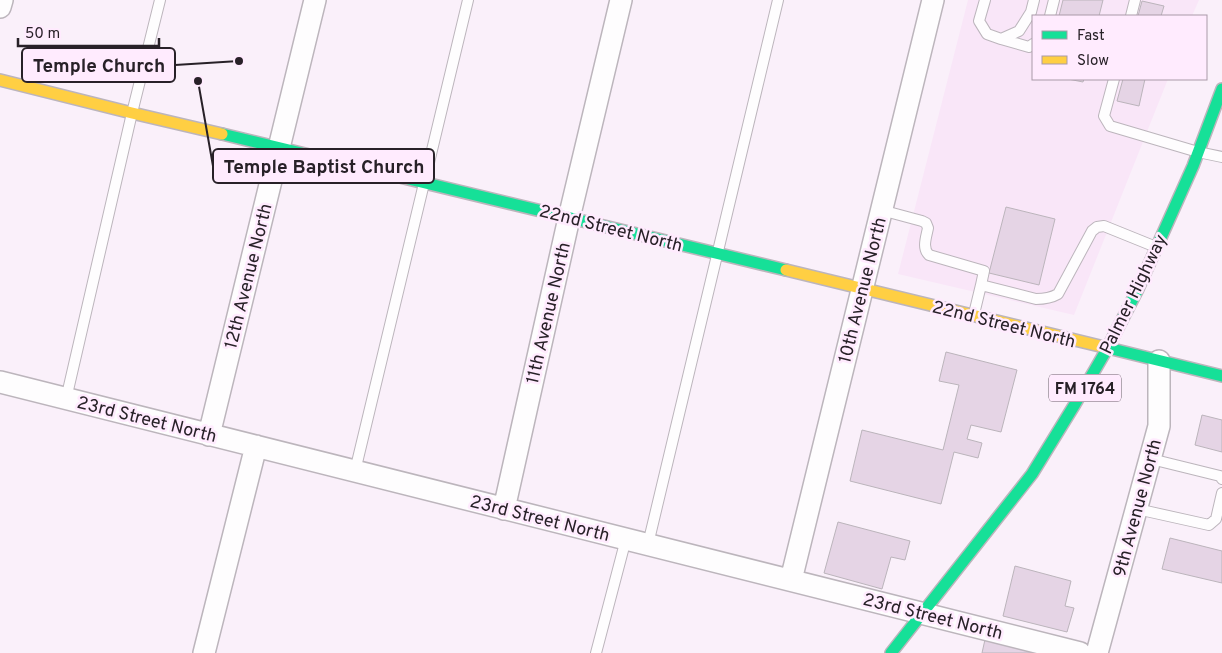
<svg xmlns="http://www.w3.org/2000/svg" width="1222" height="653" font-family="Overpass,sans-serif">
<style>
.built{fill:#f9e6f8}
.building{fill:#e5d4e5;stroke:#bbb4bb}
.lines{fill:none;stroke-linecap:round;stroke-linejoin:round}
.lane-casing{stroke:#bcb5bc;stroke-width:12}
.street-casing{stroke:#bcb5bc;stroke-width:24}
.fast-casing{stroke:#bcb5bc;stroke-width:14}
.slow-casing{stroke:#bcb5bc;stroke-width:14}
.lane{stroke:#fefdfe;stroke-width:10}
.street{stroke:#fefdfe;stroke-width:21}
.fast{stroke:#16e098;stroke-width:11}
.slow{stroke:#ffcf43;stroke-width:11}
.labels{text-anchor:middle;stroke-width:5;stroke-linejoin:round;paint-order:stroke}
.shield{fill:#ffebfe;stroke:#685e68;stroke-width:1}
.shield-label{font-size:16px;font-weight:bold;fill:#282128}
.street-label{font-size:18px;fill:#282128;stroke:#ffebfe}
.leader{fill:none;stroke:#282128;stroke-width:2}
.callout-dot{fill:#282128;stroke:#ffebfe;stroke-width:2}
.callout{fill:#ffebfe;stroke:#282128;stroke-width:2}
.callout-label{font-size:19px;text-anchor:middle;font-weight:bold;fill:#282128}
</style>
<rect width="100%" height="100%" fill="#faf0fa"/>
<path class="built" d="M 968,0 L 1199,0 L 1192,16 L 1033,16 L 1033,79 L 1168,79 L 1074,315 L 898,274 Z"/>
<path class="building" d="M 1063,0 L 1103,0 L 1099,16 L 1059,16 Z
M 1142,1 L 1164,6 L 1161,16 L 1138,16 Z
M 1068,79 L 1084,79 L 1083,82 Z
M 1123,79 L 1145,79 L 1139,106 L 1117,101 Z
M 1006,207 L 1055,219 L 1039,285 L 989,273 Z
M 946,352 L 1017,370 L 1001,432 L 971,425 L 967,439 L 982,443 L 978,458 L 954,452 L 941,504 L 850,481 L 862,430 L 943,450 L 959,385 L 939,381 Z
M 1202,415 L 1222,420 L 1222,452 L 1195,445 Z
M 838,522 L 910,541 L 905,560 L 891,557 L 882,589 L 824,573 Z
M 1170,538 L 1222,551 L 1222,583 L 1162,569 Z
M 1015,566 L 1071,581 L 1065,606 L 1074,608 L 1067,632 L 1003,616 Z
M 986,635 L 1045,653 L 982,653 Z"/>
<g class="lines">
<defs>
<path id="lane" d="M 985,0 L 979,21 L 987,34 L 1001,39 L 1019,31 L 1031,12 L 1034,0
M 1050,16 L 1054,0
M 1131,16 L 1135,0
M 1001,39 L 1029,47 L 1033,44
M 1114,79 L 1104,116 L 1110,126 L 1198,152 L 1222,157
M 881,210 L 922,221 L 926,223 L 928,228 C 926,238 922,248 929,255 L 984,271 L 981,285 L 1036,299 C 1044,299 1051,298 1058,294 L 1092,231 L 1097,227 L 1104,226 L 1156,247
M 974,314 L 981,285
M 66,399 L 132,113 L 160,0
M 1151,459 L 1220,476 L 1222,479
M 355,471 L 468,0
M 1137,509 L 1209,525 L 1216,519 L 1222,493
M 648,544 L 778,0
M 596,653 L 626,539"/>
<path id="street" d="M 0,7 L 2,0
M 0,382 L 1080,653
M 209,435 L 315,0
M 504,509 L 569,218 L 621,0
M 791,580 L 933,0
M 204,653 L 256,446
M 1097,653 L 1159,426 L 1159,361"/>
<path id="fast" d="M 222,134 L 786,270
M 1104,347 L 1222,376
M 891,653 L 1032,474 L 1075,404 L 1107,349 L 1138,289 L 1193,166 L 1222,89"/>
<path id="slow" d="M 0,80 L 132,113 L 222,134
M 786,270 L 1104,347"/>
</defs>
<use href="#lane" class="lane-casing"/>
<use href="#street" class="street-casing"/>
<use href="#fast" class="fast-casing"/>
<use href="#slow" class="slow-casing"/>
<use href="#lane" class="lane"/>
<use href="#street" class="street"/>
<use href="#fast" class="fast"/>
<use href="#slow" class="slow"/>
</g>
<g class="labels">
<rect class="shield" x="1049" y="374.5" width="72" height="27" rx="4"/>
<g class="shield-label">
<text x="1085" y="394">FM 1764</text>
</g>
<g class="street-label">
<text transform="translate(611 228) rotate(14)" y="6">22nd Street North</text>
<text transform="translate(248 276) rotate(-76)" y="6">12th Avenue North</text>
<text transform="translate(862 290) rotate(-76)" y="6">10th Avenue North</text>
<text transform="translate(1133 294) rotate(-64)" y="6">Palmer Highway</text>
<text transform="translate(548 313) rotate(-77)" y="6">11th Avenue North</text>
<text transform="translate(1004 324) rotate(14)" y="6">22nd Street North</text>
<text transform="translate(147 419) rotate(14)" y="6">23rd Street North</text>
<text transform="translate(1137 508) rotate(-75)" y="6">9th Avenue North</text>
<text transform="translate(540 518) rotate(14)" y="6">23rd Street North</text>
<text transform="translate(933 616) rotate(14)" y="6">23rd Street North</text>
</g>
</g>
<path class="leader" d="M239 61L175 65M198 81L213 166"/>
<g class="callout-dot">
<circle cx="239" cy="61" r="5"/>
<circle cx="198" cy="81" r="5"/>
</g>
<g class="callout">
<rect x="22" y="48" width="153" height="34" rx="5"/>
<rect x="213" y="149" width="221" height="34" rx="5"/>
</g>
<g class="callout-label">
<text x="99" y="72">Temple Church</text>
<text x="324" y="173">Temple Baptist Church</text>
</g>
<rect x="1032" y="15" width="175" height="65" fill="#ffebfe" stroke="#a99aa8"/>
<rect x="1042" y="31" width="25" height="8" fill="#16e098" stroke="#a99aa8"/>
<text x="1077" y="40" font-size="15" fill="#282128">Fast</text>
<rect x="1042" y="56" width="25" height="8" fill="#ffcf43" stroke="#a99aa8"/>
<text x="1077" y="65" font-size="15" fill="#282128">Slow</text>
<path d="M18 38v8h141v-8" fill="none" stroke="#282128" stroke-width="2.5"/>
<text x="25" y="38" font-size="15" fill="#282128" stroke="#ffebfe" stroke-width="4" paint-order="stroke">50 m</text>
</svg>
